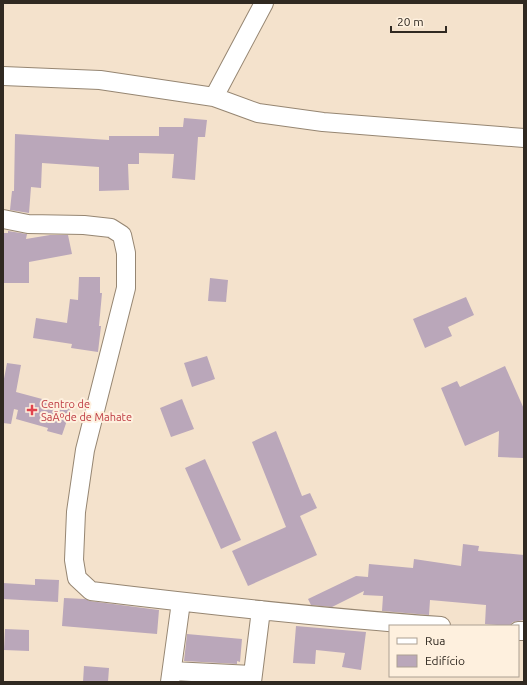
<svg xmlns="http://www.w3.org/2000/svg" width="527" height="685" font-family="Ubuntu,sans-serif">
<style>
.building{fill:#baa7ba}
.lines{fill:none;stroke-linecap:round;stroke-linejoin:round}
.minor-casing{stroke:#968672;stroke-width:20}
.minor{stroke:#fff;stroke-width:18}
.health-dot{fill:#e0444e;stroke:#fef0de;stroke-width:1.5}
.labels{text-anchor:middle;stroke-width:4;stroke-linejoin:round;paint-order:stroke}
.health-label{font-size:11px;fill:#be3a42;stroke:#fef0de;text-anchor:start}
</style>
<rect width="100%" height="100%" fill="#f4e2cc"/>
<path class="building" d="M 184,118 L 207,120 L 205,137 L 198,137 L 195,180 L 172,178 L 174,154 L 139,153 L 139,164 L 128,164 L 129,190 L 99,191 L 99,167 L 42,163 L 41,188 L 31,187 L 29,213 L 10,210 L 12,191 L 14,191 L 15,134 L 109,140 L 109,136 L 159,136 L 159,127 L 183,127 Z
M 8,231 L 27,234 L 26,239 L 50,235 L 68,235 L 72,254 L 29,262 L 29,283 L 3,283 L 3,233 L 8,233 Z
M 79,277 L 100,277 L 100,293 L 102,293 L 99,326 L 101,326 L 98,352 L 71,348 L 72,344 L 33,338 L 36,318 L 67,323 L 70,299 L 78,300 Z
M 210,278 L 228,280 L 226,302 L 208,301 Z
M 466,297 L 474,315 L 448,327 L 452,336 L 425,348 L 413,319 Z
M 207,356 L 215,379 L 192,387 L 184,363 Z
M 7,363 L 21,365 L 16,392 L 57,403 L 57,401 L 72,406 L 62,435 L 47,431 L 48,428 L 16,419 L 18,410 L 14,409 L 11,424 L 3,423 L 3,384 Z
M 505,366 L 524,409 L 524,458 L 498,457 L 499,431 L 465,446 L 441,388 L 457,381 L 460,387 Z
M 182,399 L 194,429 L 171,437 L 160,408 Z
M 276,431 L 302,496 L 310,493 L 317,508 L 300,516 L 317,555 L 248,586 L 232,551 L 286,527 L 252,442 Z
M 205,459 L 241,540 L 221,549 L 185,468 Z
M 463,544 L 479,546 L 478,551 L 524,555 L 524,620 L 513,622 L 509,626 L 485,624 L 486,605 L 430,600 L 429,615 L 382,611 L 383,596 L 363,595 L 364,591 L 332,607 L 311,605 L 308,599 L 356,576 L 368,577 L 369,564 L 413,568 L 414,559 L 461,566 Z
M 35,579 L 59,580 L 58,602 L 3,599 L 3,583 L 35,585 Z
M 64,598 L 85,599 L 90,601 L 159,610 L 157,634 L 62,626 Z
M 296,626 L 366,632 L 361,670 L 342,667 L 345,653 L 316,650 L 315,664 L 293,663 Z
M 5,629 L 29,630 L 29,651 L 4,650 Z
M 187,634 L 242,639 L 240,662 L 237,661 L 237,664 L 184,661 Z
M 84,666 L 109,668 L 108,682 L 83,682 Z"/>
<g class="lines">
<defs>
<path id="minor" d="M 3,76 L 100,80 L 214,97 L 258,113 L 323,122 L 524,138
M 214,97 L 264,3
M 3,219 L 28,224 L 84,225 L 111,228 L 122,235 L 126,253 L 126,288 L 85,450 L 76,512 L 74,560 L 77,578 L 91,591 C 207,605 324,618 441,626
M 518,631 L 524,631
M 172,671 L 252,675
M 170,682 L 181,602
M 252,682 L 261,610"/>
</defs>
<use href="#minor" class="minor-casing"/>
<use href="#minor" class="minor"/>
</g>
<path class="health-dot" d="M30 404h4v4h4v4h-4v4h-4v-4h-4v-4h4z"/>
<g class="labels">
<g class="health-label">
<text x="41" y="408">Centro de<tspan x="41" dy="13">SaÃºde de Mahate</tspan></text>
</g>
</g>
<rect width="527" height="685" fill="none" stroke="#302921" stroke-width="8"/>
<rect x="389" y="625" width="130" height="52" fill="#fef0de" stroke="#aca092"/>
<rect x="397" y="638" width="20" height="6" fill="#ffffff" stroke="#aca092"/>
<text x="425" y="645" font-size="12" fill="#302921">Rua</text>
<rect x="397" y="655" width="20" height="12" fill="#baa7ba" stroke="#aca092"/>
<text x="425" y="665" font-size="12" fill="#302921">Edifício</text>
<path d="M391 26v6h55v-6" fill="none" stroke="#302921" stroke-width="2"/>
<text x="397" y="26" font-size="12" fill="#302921" stroke="#fef0de" stroke-width="3" paint-order="stroke">20 m</text>
</svg>
